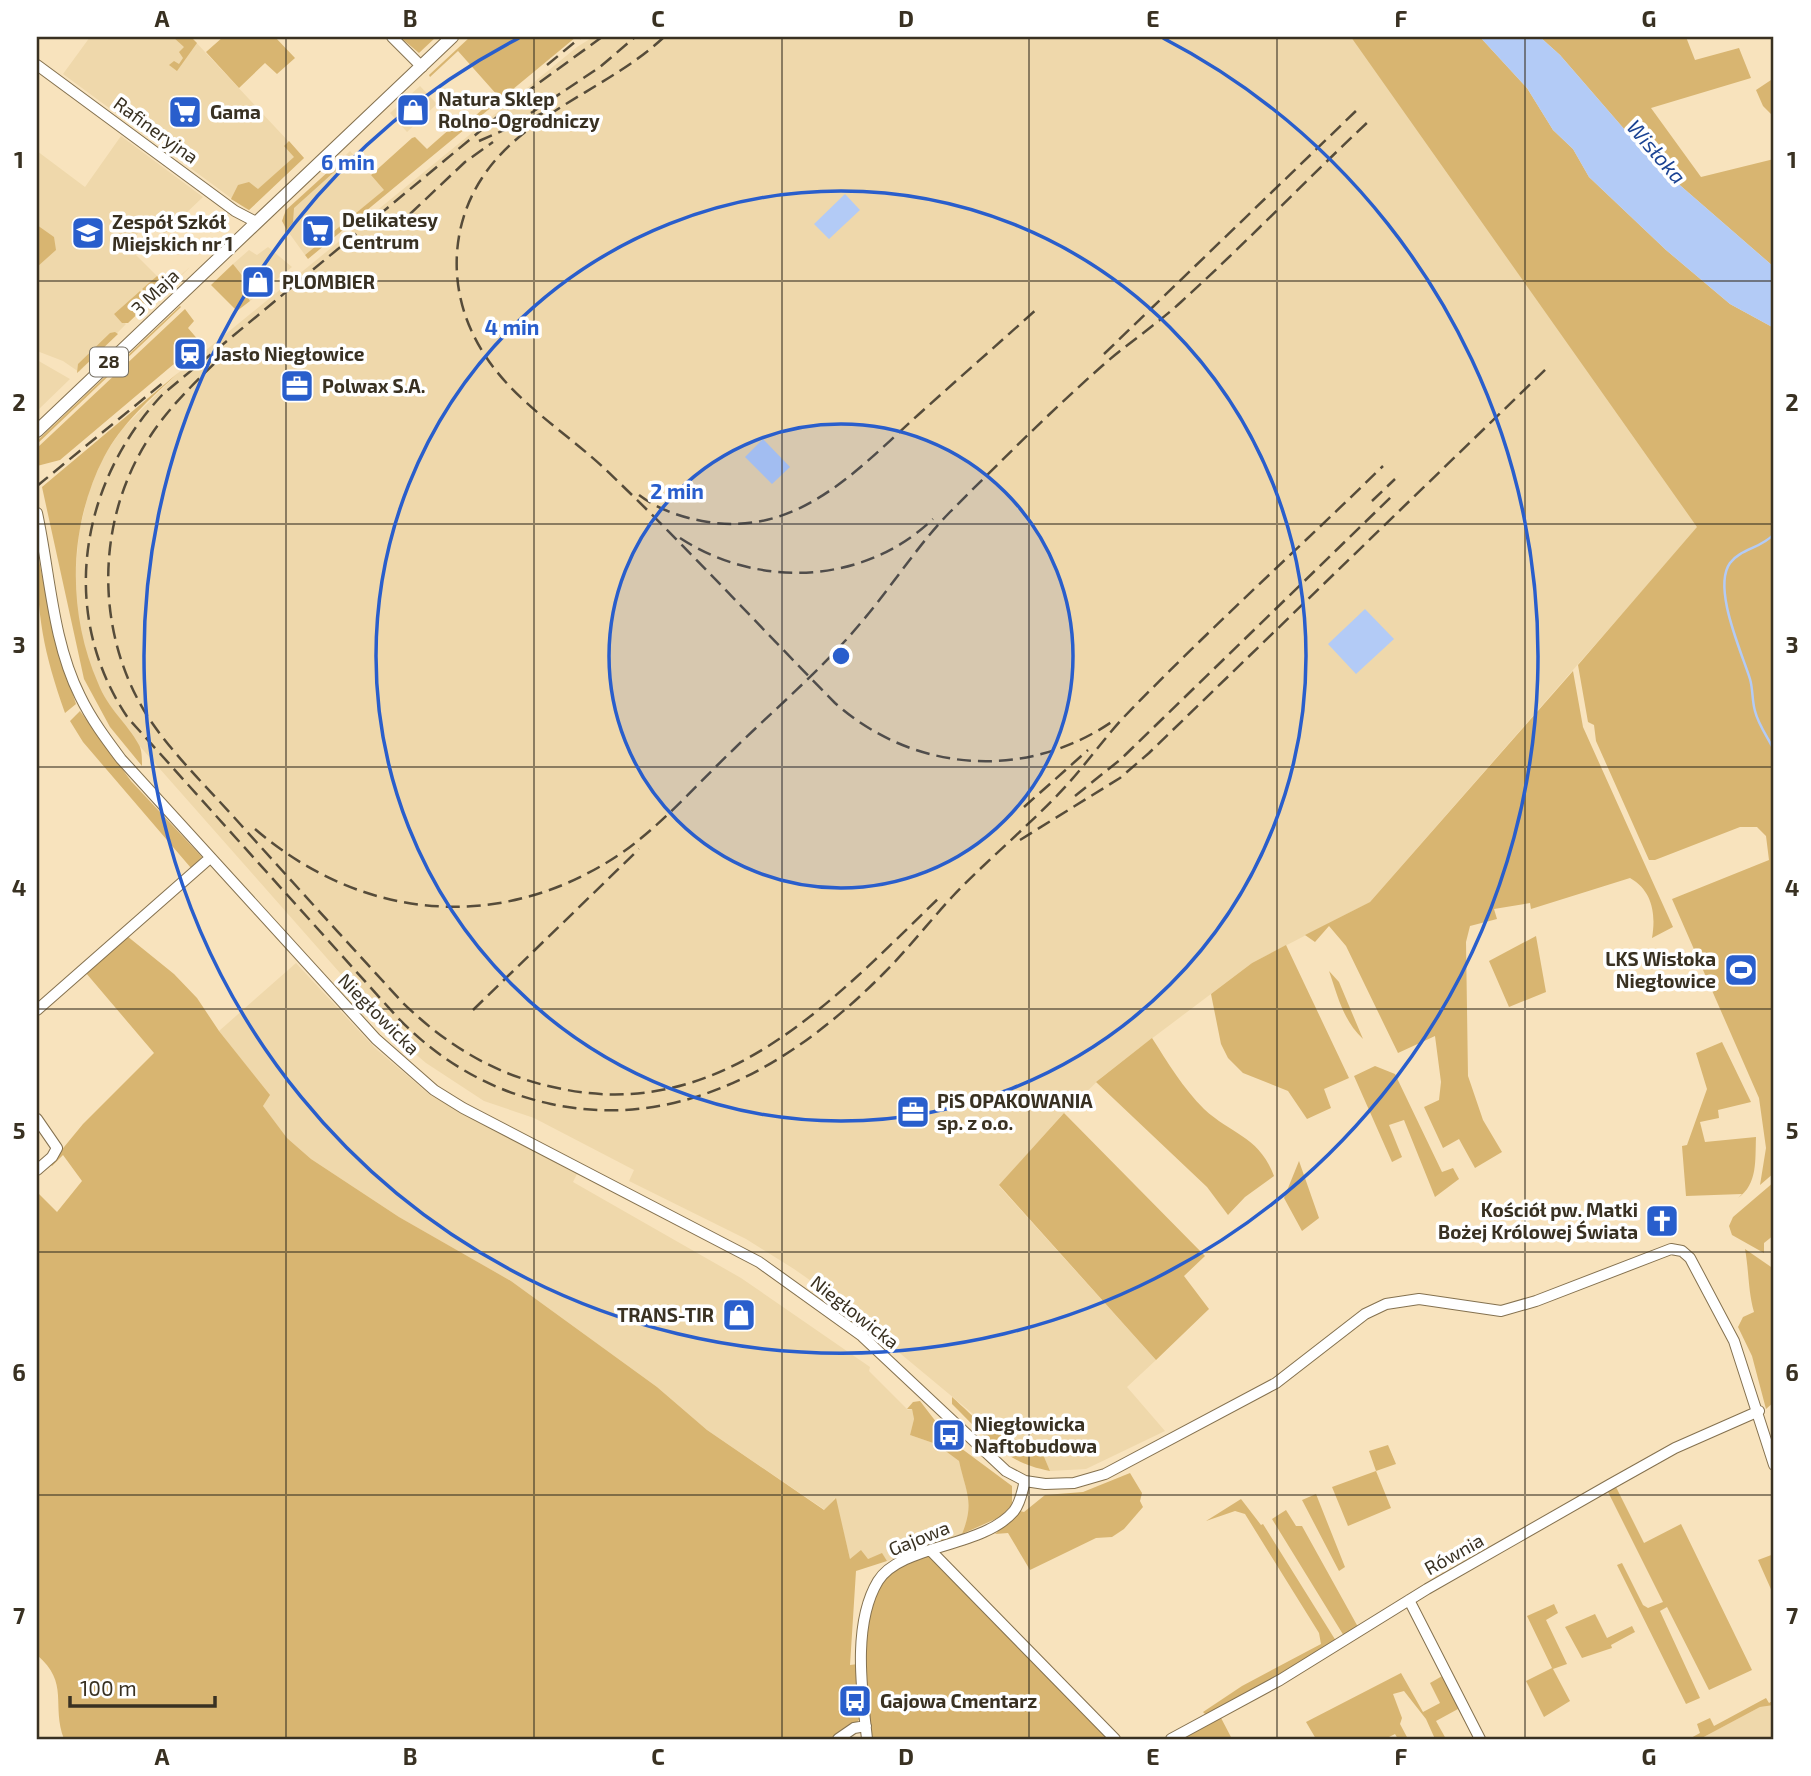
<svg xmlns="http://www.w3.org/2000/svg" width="1811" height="1776" font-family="'Exo 2',sans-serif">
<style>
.built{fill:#efd8ab}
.green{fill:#d8b571}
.water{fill:#b3cbf6}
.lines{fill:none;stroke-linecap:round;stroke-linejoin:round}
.stream{stroke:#b3cbf6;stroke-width:2.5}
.minor-casing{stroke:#84714f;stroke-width:12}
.major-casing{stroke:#84714f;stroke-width:14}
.minor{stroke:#fff;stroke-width:10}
.major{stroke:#fff;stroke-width:12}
.rail{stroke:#564c3a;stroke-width:2.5;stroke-dasharray:14 7;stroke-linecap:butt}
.grid{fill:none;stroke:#393122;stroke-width:2;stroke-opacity:0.55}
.ring{fill:none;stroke:#295ecc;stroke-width:3.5}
.labels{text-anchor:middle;stroke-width:7;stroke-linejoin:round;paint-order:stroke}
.shield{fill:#fff;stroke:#746f64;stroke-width:2}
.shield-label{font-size:18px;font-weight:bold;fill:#393122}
.poi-label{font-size:19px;font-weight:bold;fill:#393122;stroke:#fff;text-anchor:start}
.street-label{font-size:19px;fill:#393122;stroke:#fff}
.water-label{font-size:21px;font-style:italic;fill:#1b4393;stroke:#fff}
.centre{fill:#295ecc;stroke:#fff;stroke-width:3.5}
.ring-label{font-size:21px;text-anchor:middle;font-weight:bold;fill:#295ecc;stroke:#fff;stroke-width:7;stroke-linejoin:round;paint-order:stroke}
.neatline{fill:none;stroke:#393122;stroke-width:2.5}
.grid-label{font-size:23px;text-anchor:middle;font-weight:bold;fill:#393122}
</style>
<rect width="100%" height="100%" fill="#f8e3bd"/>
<path class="built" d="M 90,37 L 191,37 L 304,158 L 249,210 L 246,209 L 63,74 Z
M 593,37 L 1352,37 L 1698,527 L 1370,902 L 1252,963 L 1138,1049 L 1102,1077 L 1061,1116 L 999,1186 L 1156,1360 L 1127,1387 L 1165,1431 L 1086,1469 L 1050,1471 L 1037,1440 L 1002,1438 L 878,1335 L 867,1320 L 794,1269 L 746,1239 L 629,1181 L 634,1170 L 534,1118 L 484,1101 L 426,1063 L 400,1041 L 122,726 L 103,697 L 83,649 L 76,618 L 75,579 L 79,532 L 89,491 L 104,455 L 123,428 L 178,373 L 577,47 Z
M 420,86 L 437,104 L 407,132 L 390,113 Z
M 121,136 L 203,197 L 164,234 L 149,218 L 128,247 L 157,276 L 114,314 L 126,324 L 79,372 L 63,361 L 37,351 L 37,151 L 85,187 Z
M 350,151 L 385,190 L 305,255 L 284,226 L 283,216 Z
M 268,247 L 292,267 L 250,301 L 244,291 L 245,279 L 233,264 L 249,250 L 257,255 Z
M 37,360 L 70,379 L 37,411 Z
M 296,963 L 375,1048 L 430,1095 L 577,1174 L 573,1182 L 741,1278 L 870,1367 L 869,1371 L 908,1410 L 912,1409 L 914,1419 L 910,1435 L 936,1444 L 959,1461 L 970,1502 L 970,1513 L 962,1534 L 887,1561 L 882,1554 L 868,1559 L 850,1559 L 835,1498 L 825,1510 L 707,1430 L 657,1387 L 511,1281 L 399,1217 L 311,1159 L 287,1138 L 263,1106 L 269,1095 L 219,1031 Z
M 1774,1705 L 1774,1739 L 1700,1739 L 1760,1707 Z"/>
<path class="green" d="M 173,37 L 191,37 L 197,43 L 177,71 L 169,65 L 174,61 L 179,64 L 183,58 L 179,52 L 184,47 Z
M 223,37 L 275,37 L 295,58 L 277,74 L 265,63 L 239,88 L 206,52 Z
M 400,37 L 436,37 L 419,53 Z
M 470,37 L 576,37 L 308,259 L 305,255 L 384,190 L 371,175 L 412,138 L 415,137 L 427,149 L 452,127 L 437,104 L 460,129 L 498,96 L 458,51 L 430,77 L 429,75 Z
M 1351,37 L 1480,37 L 1527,88 L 1553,130 L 1573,149 L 1589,177 L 1666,250 L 1730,304 L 1774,328 L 1774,1173 L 1760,1185 L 1766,1148 L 1759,1098 L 1672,899 L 1769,860 L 1766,836 L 1757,827 L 1740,827 L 1655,860 L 1649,860 L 1596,741 L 1594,725 L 1588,722 L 1578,665 L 1697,527 Z
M 1540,37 L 1686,37 L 1695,60 L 1739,48 L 1751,78 L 1651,108 L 1701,177 L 1774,159 L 1774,267 L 1651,160 L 1560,55 Z
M 1774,78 L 1774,117 L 1763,106 L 1756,90 Z
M 289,141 L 304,158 L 249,210 L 231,199 L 238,185 L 249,182 L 258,189 L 294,157 L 284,146 Z
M 341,160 L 343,164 L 294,208 L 293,222 L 287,230 L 282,221 L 286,210 Z
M 37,225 L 54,237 L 56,250 L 37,267 Z
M 233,264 L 245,279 L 244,291 L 250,301 L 237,311 L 211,285 Z
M 190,267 L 156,299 L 153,300 L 142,289 L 157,276 L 168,287 Z
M 140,291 L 150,302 L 128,323 L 122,323 L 114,314 Z
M 180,306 L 181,307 L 37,444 L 37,441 Z
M 185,309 L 194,321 L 188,328 L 200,342 L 60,460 L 37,466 L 37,448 Z
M 115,332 L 118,334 L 77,373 L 78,364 L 110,333 Z
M 178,373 C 151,398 121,424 104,457 C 68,527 67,612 98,683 C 108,709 127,723 139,745 C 142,750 142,759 142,766 L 110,727 L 84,679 L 42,487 Z
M 37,550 L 54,636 L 76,704 L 65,713 C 43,650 37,617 37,550 Z
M 1573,671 L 1583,727 L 1673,927 L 1652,938 C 1656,915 1653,891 1630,878 L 1531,909 L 1530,903 L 1494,909 L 1497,919 L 1470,926 L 1466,942 L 1468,1076 L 1483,1120 L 1502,1152 L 1475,1168 L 1459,1139 L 1443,1148 L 1424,1107 L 1439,1100 L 1441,1082 L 1435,1036 L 1398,1053 L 1346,946 L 1329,926 L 1315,942 L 1305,935 L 1370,902 Z
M 80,711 L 131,781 L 202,857 L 191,868 L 83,742 L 70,721 Z
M 127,936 L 174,974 L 197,998 L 219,1031 L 270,1095 L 263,1106 L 287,1138 L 311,1159 L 399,1217 L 511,1281 L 657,1387 L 707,1430 L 824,1510 L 836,1498 L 850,1559 L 861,1550 L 868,1559 L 882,1553 L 887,1561 L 856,1571 L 850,1665 L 858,1664 L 859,1720 L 834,1739 L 64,1739 C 51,1705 70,1683 37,1655 L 37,1192 L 57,1212 L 82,1181 L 63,1155 L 52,1166 L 50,1164 L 83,1124 L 154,1053 L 86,973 Z
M 1536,936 L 1546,992 L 1509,1007 L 1489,961 Z
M 1286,945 L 1349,1078 L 1324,1089 L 1331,1108 L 1307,1119 L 1288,1091 L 1243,1073 L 1228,1058 L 1221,1044 L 1211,994 L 1252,963 Z
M 1329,971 L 1339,982 L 1363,1039 C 1343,1020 1338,997 1329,971 Z
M 1152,1038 C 1168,1063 1183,1088 1204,1109 C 1232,1135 1259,1136 1274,1176 L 1245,1197 L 1228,1215 L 1207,1187 L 1096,1082 Z
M 1722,1042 L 1751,1102 L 1718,1110 L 1719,1118 L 1700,1122 L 1705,1142 L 1756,1137 C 1755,1160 1758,1184 1738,1198 L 1742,1194 L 1686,1196 L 1682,1146 L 1687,1145 L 1707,1089 L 1696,1053 Z
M 1375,1066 L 1395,1074 L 1442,1172 L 1453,1168 L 1459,1179 L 1435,1197 L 1404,1120 L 1389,1125 L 1402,1157 L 1392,1162 L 1354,1076 Z
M 1064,1113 L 1205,1256 L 1184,1276 L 1209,1309 L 1156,1360 L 999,1185 Z
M 1299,1161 L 1319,1218 L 1302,1231 L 1284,1198 Z
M 1774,1182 L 1774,1235 L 1764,1243 L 1764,1253 L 1732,1235 L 1729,1226 L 1733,1217 Z
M 1745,1249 L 1774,1269 L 1774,1402 L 1766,1409 L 1752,1356 L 1738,1327 L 1743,1317 L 1754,1312 C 1748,1291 1749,1271 1745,1249 Z
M 952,1397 C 980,1422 996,1444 1037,1440 L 1050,1471 C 1004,1463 984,1435 952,1404 Z
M 920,1401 L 950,1440 L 1012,1486 L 1012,1505 L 1000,1517 L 962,1534 C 975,1502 966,1493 959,1461 L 936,1444 L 910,1435 L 914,1419 L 912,1409 L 907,1409 L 913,1402 Z
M 1388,1445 L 1396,1464 L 1376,1471 L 1391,1508 L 1348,1526 L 1332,1487 L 1376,1471 L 1369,1451 Z
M 1130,1473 L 1142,1493 L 1140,1501 L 1143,1507 L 1124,1529 L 1112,1537 L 1096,1538 L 1030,1570 L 1008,1533 L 995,1534 L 1020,1511 L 1024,1512 L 1045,1495 L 1083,1492 Z
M 1616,1487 L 1644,1543 L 1681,1524 L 1752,1670 L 1709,1690 L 1667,1607 L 1660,1611 L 1700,1698 L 1686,1704 L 1617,1565 L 1622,1563 L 1643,1605 L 1648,1608 L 1663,1602 L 1608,1492 Z
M 1316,1494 L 1345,1567 L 1339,1571 L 1302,1500 Z
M 1241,1499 L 1261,1525 L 1263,1524 L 1336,1641 L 1207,1716 L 1203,1712 L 1242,1686 L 1321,1644 L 1319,1633 L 1245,1514 L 1235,1511 L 1206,1521 Z
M 1286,1510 L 1296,1526 L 1302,1526 L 1358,1627 L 1344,1636 L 1272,1519 Z
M 1774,1554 L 1774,1596 L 1758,1560 Z
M 929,1556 L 1111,1739 L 872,1739 C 868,1696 855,1608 890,1575 C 900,1565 916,1561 929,1556 Z
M 1554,1604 L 1558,1613 L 1546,1620 L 1567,1664 L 1553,1669 L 1570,1701 L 1544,1717 L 1526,1681 L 1552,1668 L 1527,1616 Z
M 1595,1614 L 1607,1638 L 1632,1626 L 1635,1632 L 1611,1645 L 1612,1648 L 1582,1658 L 1565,1627 Z
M 1401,1673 L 1423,1712 L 1440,1703 L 1430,1683 L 1444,1675 L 1474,1739 L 1458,1709 L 1436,1721 L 1446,1739 L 1435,1739 L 1426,1719 L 1404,1691 L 1393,1694 L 1402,1718 L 1400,1724 L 1408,1739 L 1398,1739 L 1395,1734 L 1385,1739 L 1316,1739 L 1306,1722 Z
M 1766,1698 L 1769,1703 L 1774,1700 L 1774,1705 L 1760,1707 L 1700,1739 L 1689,1739 L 1700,1733 L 1697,1724 L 1710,1718 L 1714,1726 Z
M 1220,1716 L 1232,1739 L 1177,1739 Z"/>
<path class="water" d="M 1480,37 L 1540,37 L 1560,55 L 1651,160 L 1774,267 L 1774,328 L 1730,304 L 1666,250 L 1589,177 L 1573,149 L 1553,130 L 1527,88 Z
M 845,194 L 860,210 L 829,239 L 814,224 Z
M 763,439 L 790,467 L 772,484 L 745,457 Z
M 1365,609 L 1394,639 L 1356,674 L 1328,644 Z"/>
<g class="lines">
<path class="stream" d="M 1774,534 C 1762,548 1740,549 1730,563 C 1712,588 1742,653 1750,679 C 1753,689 1752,701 1755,711 C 1758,724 1768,738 1774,750"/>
<defs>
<path id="minor" d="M 392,37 L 422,67
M 37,65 L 235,211 L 256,222
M 37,513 C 50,573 52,640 80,696 C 91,719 106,739 121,759 L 376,1039 L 434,1090 L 463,1108 L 759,1262 L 862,1336 L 1006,1471 L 1025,1481 L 1045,1484 L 1074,1483 L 1105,1474 L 1276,1383 L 1365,1314 L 1386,1304 L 1419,1299 L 1501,1311 L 1536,1301 L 1671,1249 L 1682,1251 L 1690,1258 L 1734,1341 L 1774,1465
M 37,1010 L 210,858
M 37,1119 L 57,1148 L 52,1157 L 37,1170
M 931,1551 L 1115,1739
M 1409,1600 L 1480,1739
M 838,1739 L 854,1728 L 866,1726
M 867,1739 C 862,1692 852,1624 878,1581 C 901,1544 983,1548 1014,1511 C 1021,1502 1022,1491 1025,1481
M 1171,1739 L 1280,1680 L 1427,1589 L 1609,1485 L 1675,1448 L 1759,1411"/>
<path id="major" d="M 37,431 L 452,37"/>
</defs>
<use href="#minor" class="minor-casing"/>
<use href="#major" class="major-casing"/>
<use href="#minor" class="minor"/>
<use href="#major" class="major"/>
<path class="rail" d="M 602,37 L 532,88 L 163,394 C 79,483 58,615 128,718 L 398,1018 C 441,1062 491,1091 551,1104 C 682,1132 795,1063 884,973 C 908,949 929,922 952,897 C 988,859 1030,825 1066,786 C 1086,764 1103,740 1123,718 C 1207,631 1297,550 1383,466
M 664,37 C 609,89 524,113 482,178 C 451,225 449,285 473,334 C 502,395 558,425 605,469 C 684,544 758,625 835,703 C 914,773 1026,781 1113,721
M 547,65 L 581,37
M 531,113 L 600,67 L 635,37
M 479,141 L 543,113
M 410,214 L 465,162 L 493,142
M 229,349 C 202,376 172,403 151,435 C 95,519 94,632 148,717 C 174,756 210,790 241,825 C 295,885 348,943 402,1002 C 448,1047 499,1077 562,1089 C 725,1122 835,998 941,896
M 1104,354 L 1359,108
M 37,486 L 164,382
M 639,495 C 659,510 683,518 708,522 C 799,536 857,470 918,415 C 958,379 998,344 1038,308
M 1372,501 L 1395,479
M 680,538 C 758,589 864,585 933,519
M 1075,796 L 1121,759 L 1391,497
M 1024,807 L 1088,750
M 255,829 C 363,922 504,934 623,852 C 664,823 699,782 735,748 C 776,708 822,669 859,625 C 891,588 916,547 950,512 C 1000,462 1050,412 1102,366 C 1128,343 1156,325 1181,302 C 1246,243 1306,180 1370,120
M 1020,840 L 1120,778 L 1149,753 L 1548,367
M 473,1010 L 639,849"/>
</g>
<path class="grid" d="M 286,37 L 286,1739M 534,37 L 534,1739M 782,37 L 782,1739M 1029,37 L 1029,1739M 1277,37 L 1277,1739M 1525,37 L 1525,1739M 37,281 L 1774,281M 37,524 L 1774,524M 37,767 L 1774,767M 37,1009 L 1774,1009M 37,1252 L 1774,1252M 37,1495 L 1774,1495"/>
<circle cx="841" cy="656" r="232" fill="#295ecc" fill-opacity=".12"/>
<g class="ring">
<circle cx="841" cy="656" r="232"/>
<circle cx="841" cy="656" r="465"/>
<path d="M1163 38A697 697 0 1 1 519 38"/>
</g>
<defs>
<symbol id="shop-square" viewBox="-11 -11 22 22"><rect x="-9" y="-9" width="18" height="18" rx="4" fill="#295ecc" stroke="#fff"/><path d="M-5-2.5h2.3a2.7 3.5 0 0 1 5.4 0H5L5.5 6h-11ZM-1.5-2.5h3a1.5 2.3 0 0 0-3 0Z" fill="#fff"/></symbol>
<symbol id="supermarket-square" viewBox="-11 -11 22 22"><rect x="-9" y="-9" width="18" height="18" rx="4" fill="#295ecc" stroke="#fff"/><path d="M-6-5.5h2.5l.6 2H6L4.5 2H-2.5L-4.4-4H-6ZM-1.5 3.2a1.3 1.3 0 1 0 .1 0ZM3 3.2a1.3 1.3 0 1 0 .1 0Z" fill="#fff"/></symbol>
<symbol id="school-square" viewBox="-11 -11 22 22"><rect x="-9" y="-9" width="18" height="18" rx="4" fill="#295ecc" stroke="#fff"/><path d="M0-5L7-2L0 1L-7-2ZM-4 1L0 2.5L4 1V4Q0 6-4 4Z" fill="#fff"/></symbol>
<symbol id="station-square" viewBox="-11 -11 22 22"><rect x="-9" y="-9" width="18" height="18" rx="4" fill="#295ecc" stroke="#fff"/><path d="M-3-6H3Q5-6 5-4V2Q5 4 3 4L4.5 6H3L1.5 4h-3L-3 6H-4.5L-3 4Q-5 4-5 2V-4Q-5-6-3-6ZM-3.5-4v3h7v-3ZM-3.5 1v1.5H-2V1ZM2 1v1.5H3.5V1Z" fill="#fff"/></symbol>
<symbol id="office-square" viewBox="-11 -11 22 22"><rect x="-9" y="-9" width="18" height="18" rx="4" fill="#295ecc" stroke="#fff"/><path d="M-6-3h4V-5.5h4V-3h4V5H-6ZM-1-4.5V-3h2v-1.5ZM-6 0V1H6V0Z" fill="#fff"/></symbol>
<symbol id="stadium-square" viewBox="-11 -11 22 22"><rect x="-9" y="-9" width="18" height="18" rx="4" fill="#295ecc" stroke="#fff"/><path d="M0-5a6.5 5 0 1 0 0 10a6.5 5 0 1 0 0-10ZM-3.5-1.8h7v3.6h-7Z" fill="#fff"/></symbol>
<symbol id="church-square" viewBox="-11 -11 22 22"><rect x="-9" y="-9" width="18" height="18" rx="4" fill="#295ecc" stroke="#fff"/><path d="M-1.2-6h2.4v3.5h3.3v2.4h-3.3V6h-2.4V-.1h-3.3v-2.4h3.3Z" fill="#fff"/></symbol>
<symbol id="bus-square" viewBox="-11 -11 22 22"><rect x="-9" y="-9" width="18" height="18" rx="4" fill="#295ecc" stroke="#fff"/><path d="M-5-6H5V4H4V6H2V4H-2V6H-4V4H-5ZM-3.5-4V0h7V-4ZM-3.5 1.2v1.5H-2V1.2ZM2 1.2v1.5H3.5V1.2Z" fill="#fff"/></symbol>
</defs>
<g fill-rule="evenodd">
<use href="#shop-square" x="394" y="91" width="38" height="38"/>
<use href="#supermarket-square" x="166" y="93" width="38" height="38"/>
<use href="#supermarket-square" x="299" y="212" width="38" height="38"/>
<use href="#school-square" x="69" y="214" width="38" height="38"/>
<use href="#shop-square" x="239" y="263" width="38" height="38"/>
<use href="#station-square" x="171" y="335" width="38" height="38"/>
<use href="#office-square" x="278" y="367" width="38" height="38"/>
<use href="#stadium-square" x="1722" y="951" width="38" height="38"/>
<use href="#office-square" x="894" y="1093" width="38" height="38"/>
<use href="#church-square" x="1643" y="1202" width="38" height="38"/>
<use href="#shop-square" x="720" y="1296" width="38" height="38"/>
<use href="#bus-square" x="930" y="1416" width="38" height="38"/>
<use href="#bus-square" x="836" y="1682" width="38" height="38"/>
</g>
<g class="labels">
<rect class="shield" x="90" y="347.5" width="38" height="29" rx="5"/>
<g class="shield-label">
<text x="109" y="368">28</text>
</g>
<g class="poi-label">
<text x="438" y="106">Natura Sklep<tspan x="438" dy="22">Rolno-Ogrodniczy</tspan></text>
<text x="210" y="119">Gama</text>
<text x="342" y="227">Delikatesy<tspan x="342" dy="22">Centrum</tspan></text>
<text x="112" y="229">Zespół Szkół<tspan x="112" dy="22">Miejskich nr 1</tspan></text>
<text x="282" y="289">PLOMBIER</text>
<text x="214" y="361">Jasło Niegłowice</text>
<text x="322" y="393">Polwax S.A.</text>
<text x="1716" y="966" text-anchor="end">LKS Wisłoka<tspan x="1716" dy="22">Niegłowice</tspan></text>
<text x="937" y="1108">PiS OPAKOWANIA<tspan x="937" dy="22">sp. z o.o.</tspan></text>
<text x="1638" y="1217" text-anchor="end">Kościół pw. Matki<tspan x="1638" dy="22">Bożej Królowej Świata</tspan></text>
<text x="714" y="1322" text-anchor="end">TRANS-TIR</text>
<text x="974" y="1431">Niegłowicka<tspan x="974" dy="22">Naftobudowa</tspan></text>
<text x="880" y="1708">Gajowa Cmentarz</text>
</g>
<g class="street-label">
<text transform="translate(156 130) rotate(36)" y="7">Rafineryjna</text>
<text transform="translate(155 292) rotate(-44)" y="7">3 Maja</text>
<text transform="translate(379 1014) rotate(45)" y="7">Niegłowicka</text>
<text transform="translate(855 1312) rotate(38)" y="7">Niegłowicka</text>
<text transform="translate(919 1538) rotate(-22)" y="7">Gajowa</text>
<text transform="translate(1454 1554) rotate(-29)" y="7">Równia</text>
</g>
<g class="water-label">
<text transform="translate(1656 152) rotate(49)" y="7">Wisłoka</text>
</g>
</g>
<circle cx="841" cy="656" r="10" class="centre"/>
<g class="ring-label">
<text x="348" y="170">6 min</text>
<text x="512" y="335">4 min</text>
<text x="677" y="499">2 min</text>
</g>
<rect width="1811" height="1776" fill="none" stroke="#ffffff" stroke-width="77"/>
<path d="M70 1696v10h145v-10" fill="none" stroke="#393122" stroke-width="3.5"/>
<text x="80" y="1696" font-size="21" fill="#393122" stroke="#ffffff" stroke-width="5" paint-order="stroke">100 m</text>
<rect x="38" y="38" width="1734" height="1700" class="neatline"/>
<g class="grid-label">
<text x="162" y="27">A</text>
<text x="410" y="27">B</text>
<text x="658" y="27">C</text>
<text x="906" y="27">D</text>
<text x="1153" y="27">E</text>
<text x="1401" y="27">F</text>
<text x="1649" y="27">G</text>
<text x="19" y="168">1</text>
<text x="1792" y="168">1</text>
<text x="19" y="411">2</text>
<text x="1792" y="411">2</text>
<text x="19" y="653">3</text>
<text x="1792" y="653">3</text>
<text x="19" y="896">4</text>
<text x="1792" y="896">4</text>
<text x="19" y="1139">5</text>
<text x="1792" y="1139">5</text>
<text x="19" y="1381">6</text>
<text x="1792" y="1381">6</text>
<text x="19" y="1624">7</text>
<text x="1792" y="1624">7</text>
<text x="162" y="1765">A</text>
<text x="410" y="1765">B</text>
<text x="658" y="1765">C</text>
<text x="906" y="1765">D</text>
<text x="1153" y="1765">E</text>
<text x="1401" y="1765">F</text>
<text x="1649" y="1765">G</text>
</g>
</svg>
